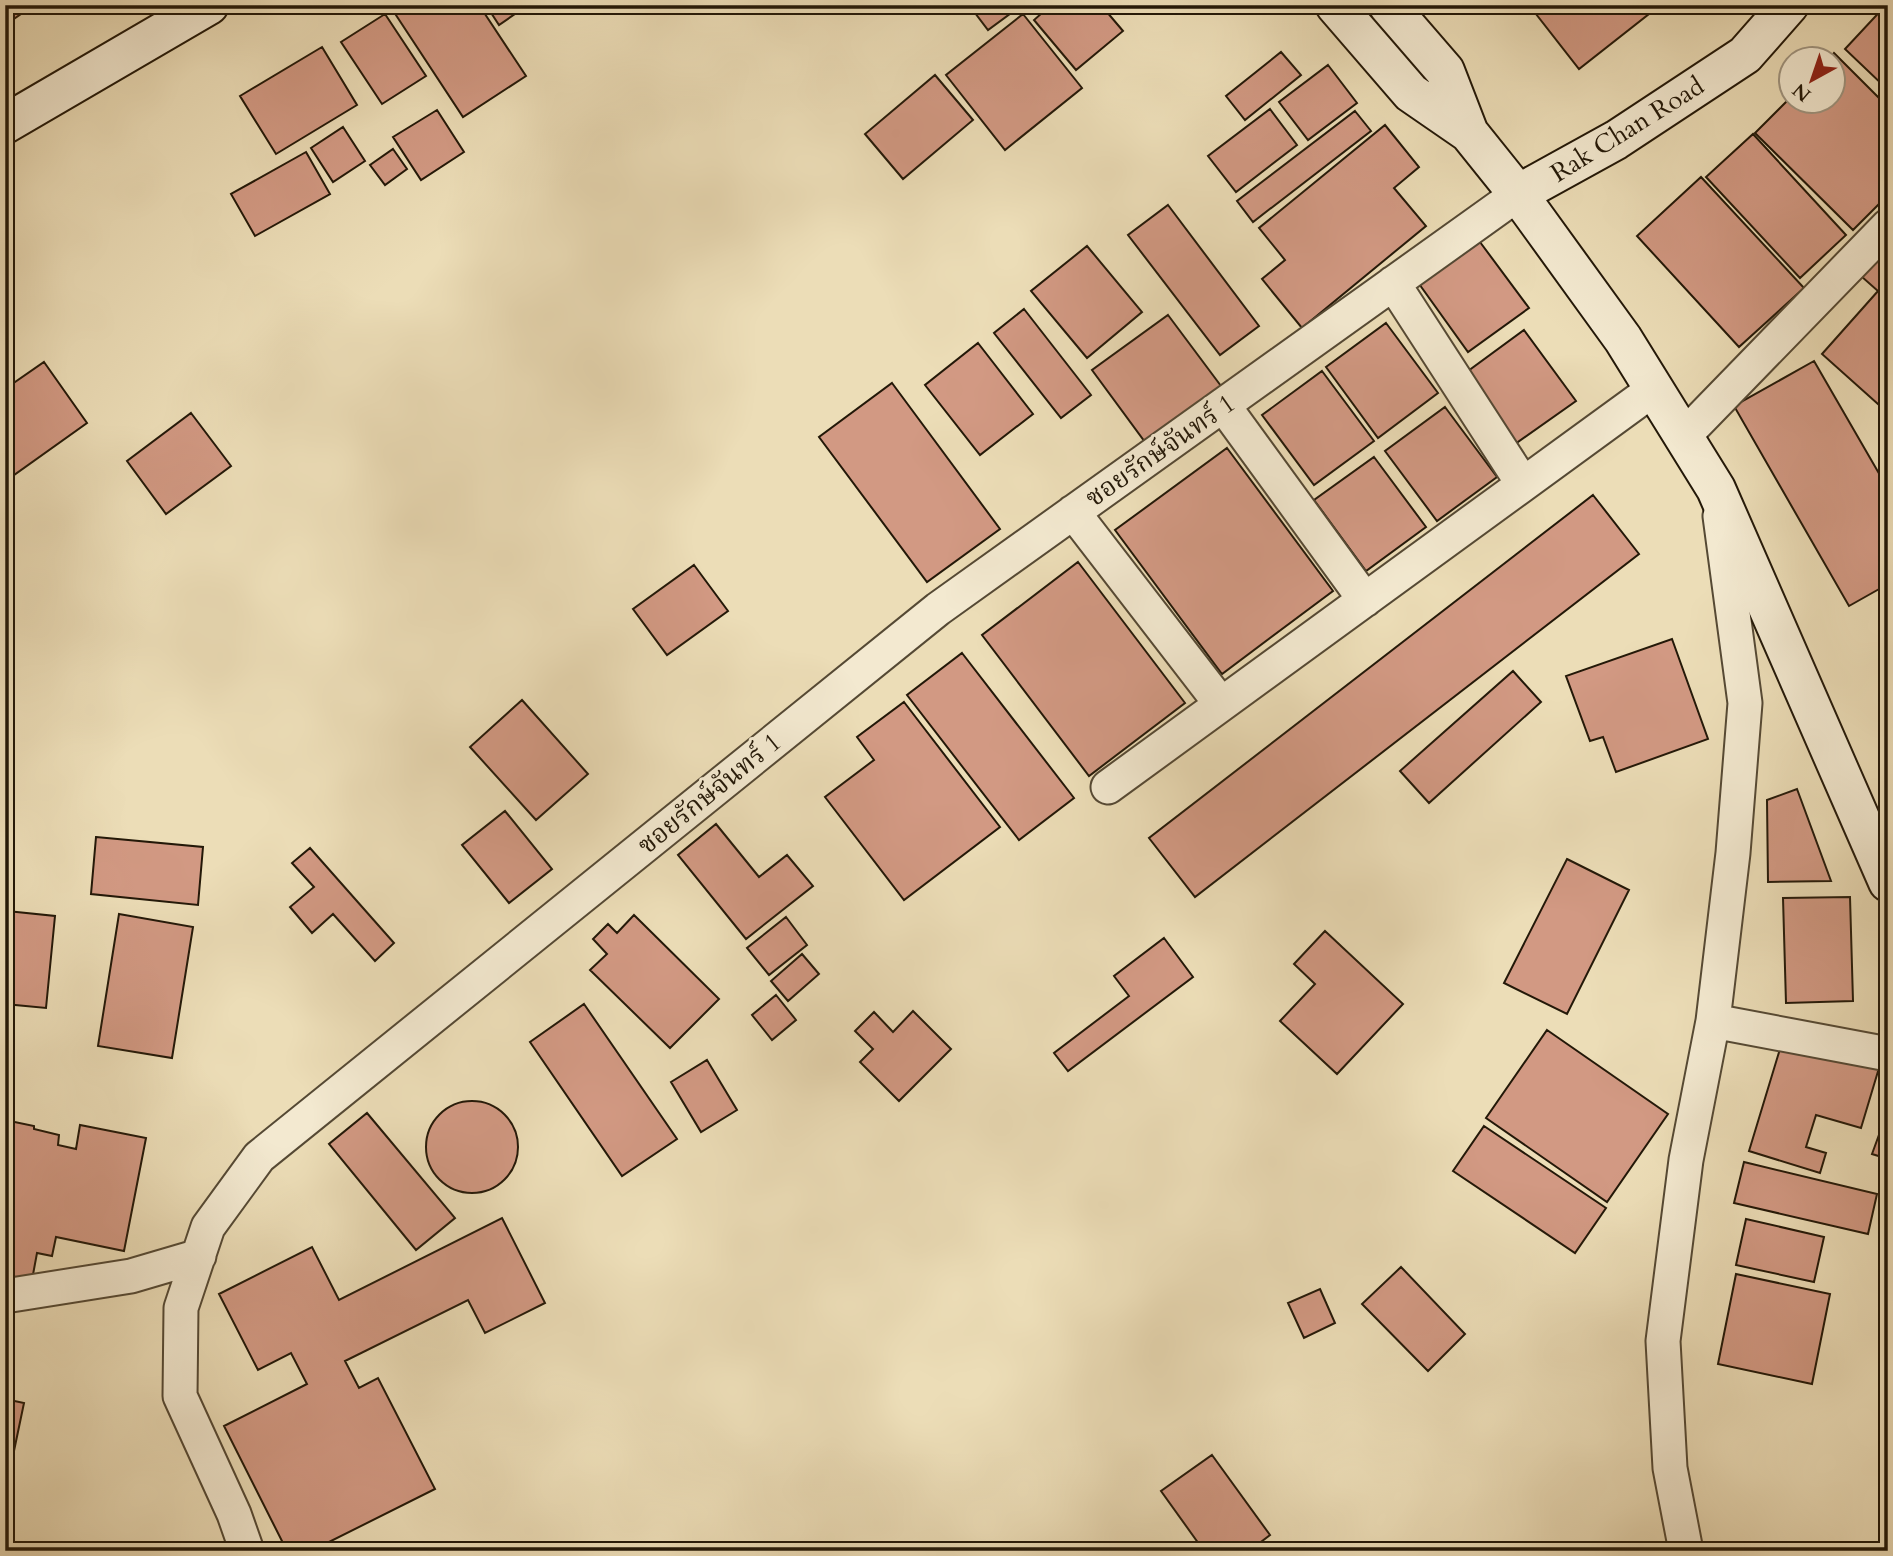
<svg xmlns="http://www.w3.org/2000/svg" width="1893" height="1556" font-family="Cardo,'Noto Serif Thai',serif">
<style>
.building{fill:#d29983;stroke:#231808;stroke-width:2}
.lines{fill:none;stroke-linecap:round;stroke-linejoin:round}
.street-casing{stroke:#554934;stroke-width:37}
.secondary-casing{stroke:#231808;stroke-width:42}
.street{stroke:#f3e9d0;stroke-width:33}
.secondary{stroke:#f3e9d0;stroke-width:38}
.labels{text-anchor:middle;stroke-width:6;stroke-linejoin:round;paint-order:stroke}
.street-label{font-size:26px;fill:#231808;stroke:#f3e9d0}
</style>
<rect width="100%" height="100%" fill="#ecddb7"/>
<filter id="stains"><feTurbulence type="fractalNoise" baseFrequency=".00286" numOctaves="4"/><feColorMatrix values="0 0 0 0 .2 0 0 0 0 .09 0 0 0 0 .02 0 0 0 .5 -.17"/></filter>
<radialGradient id="worn" r=".72"><stop offset=".6" stop-color="#630" stop-opacity="0"/><stop offset="1" stop-color="#630" stop-opacity=".3"/></radialGradient>
<path class="building" d="M 5,5 L 34,5 L 5,25 Z
M 479,5 L 526,76 L 463,117 L 390,6 Z
M 486,5 L 528,5 L 499,25 Z
M 969,5 L 1022,5 L 988,30 Z
M 1051,5 L 1101,5 L 1123,31 L 1076,70 L 1034,20 Z
M 1529,5 L 1650,5 L 1654,10 L 1579,69 Z
M 1886,5 L 1888,5 L 1888,90 L 1845,49 Z
M 385,14 L 426,76 L 382,104 L 341,42 Z
M 1023,14 L 1082,88 L 1005,150 L 946,75 Z
M 322,47 L 357,105 L 276,154 L 240,96 Z
M 1281,52 L 1301,75 L 1245,120 L 1226,96 Z
M 1834,53 L 1888,107 L 1888,195 L 1853,230 L 1755,133 L 1792,96 L 1792,102 L 1834,102 L 1834,60 L 1828,60 Z
M 1328,65 L 1357,103 L 1308,140 L 1279,102 Z
M 935,75 L 973,120 L 903,179 L 865,134 Z
M 1270,109 L 1297,145 L 1236,192 L 1208,156 Z
M 437,110 L 464,152 L 421,180 L 393,137 Z
M 1355,111 L 1371,131 L 1253,222 L 1237,201 Z
M 1385,125 L 1419,167 L 1394,188 L 1426,226 L 1302,328 L 1262,279 L 1285,260 L 1259,228 Z
M 343,127 L 365,161 L 333,182 L 311,148 Z
M 1753,134 L 1846,235 L 1800,278 L 1706,177 Z
M 393,149 L 407,169 L 385,185 L 370,165 Z
M 306,152 L 330,194 L 255,236 L 231,194 Z
M 1701,177 L 1804,288 L 1739,347 L 1637,236 Z
M 1168,205 L 1259,326 L 1220,355 L 1128,235 Z
M 1888,230 L 1888,413 L 1822,354 L 1878,291 L 1853,269 Z
M 1477,238 L 1529,308 L 1468,352 L 1417,281 Z
M 1087,246 L 1142,312 L 1087,358 L 1031,291 Z
M 1024,309 L 1091,395 L 1061,418 L 994,333 Z
M 1168,315 L 1221,386 L 1145,442 L 1092,370 Z
M 1386,323 L 1438,393 L 1378,438 L 1326,367 Z
M 1524,330 L 1576,401 L 1515,444 L 1464,374 Z
M 978,343 L 1033,414 L 980,455 L 925,385 Z
M 1814,361 L 1888,489 L 1888,584 L 1849,606 L 1734,406 Z
M 44,362 L 87,423 L 14,475 L 5,463 L 5,389 Z
M 1322,371 L 1374,441 L 1314,485 L 1262,415 Z
M 892,383 L 1000,529 L 927,582 L 819,437 Z
M 1445,407 L 1497,477 L 1437,521 L 1385,451 Z
M 191,413 L 231,466 L 166,514 L 127,461 Z
M 1227,448 L 1333,591 L 1222,674 L 1115,530 Z
M 1374,457 L 1426,527 L 1366,571 L 1314,500 Z
M 1593,495 L 1639,554 L 1195,897 L 1149,838 Z
M 1078,562 L 1185,703 L 1089,776 L 982,635 Z
M 694,565 L 728,611 L 667,655 L 633,609 Z
M 1672,639 L 1708,739 L 1616,772 L 1603,737 L 1590,741 L 1566,676 Z
M 962,653 L 1074,798 L 1019,840 L 907,695 Z
M 1513,671 L 1541,702 L 1429,803 L 1400,771 Z
M 1888,696 L 1888,722 L 1883,697 Z
M 522,700 L 588,774 L 536,820 L 470,747 Z
M 904,702 L 1000,827 L 904,900 L 825,797 L 874,760 L 857,737 Z
M 1797,789 L 1831,881 L 1768,882 L 1767,800 Z
M 505,811 L 552,869 L 509,903 L 462,845 Z
M 716,824 L 759,877 L 787,855 L 813,886 L 746,939 L 678,855 Z
M 96,837 L 203,847 L 198,905 L 91,894 Z
M 310,848 L 394,943 L 375,961 L 333,914 L 312,933 L 290,907 L 314,887 L 292,863 Z
M 1567,859 L 1629,890 L 1567,1014 L 1504,983 Z
M 1850,897 L 1853,1001 L 1786,1003 L 1783,898 Z
M 7,911 L 55,916 L 46,1008 L 5,1004 Z
M 119,914 L 193,927 L 172,1058 L 98,1046 Z
M 634,915 L 719,999 L 670,1048 L 590,970 L 607,954 L 593,939 L 608,924 L 617,933 Z
M 786,917 L 807,945 L 769,975 L 747,948 Z
M 1325,931 L 1403,1004 L 1337,1074 L 1280,1021 L 1315,984 L 1294,964 Z
M 1164,938 L 1193,977 L 1068,1071 L 1054,1053 L 1129,996 L 1114,976 Z
M 802,954 L 819,974 L 788,1001 L 771,981 Z
M 776,995 L 796,1020 L 772,1040 L 752,1015 Z
M 584,1004 L 677,1139 L 622,1176 L 530,1042 Z
M 913,1011 L 951,1049 L 899,1101 L 860,1062 L 873,1049 L 855,1031 L 874,1012 L 893,1032 Z
M 1547,1030 L 1668,1114 L 1607,1202 L 1486,1118 Z
M 1783,1039 L 1879,1068 L 1861,1128 L 1816,1115 L 1806,1147 L 1826,1153 L 1820,1173 L 1749,1151 Z
M 707,1060 L 737,1110 L 701,1132 L 671,1082 Z
M426 1147a46 46 0 1 1 92 0a46 46 0 1 1-92 0Z
M 1888,1110 L 1888,1159 L 1872,1154 Z
M 367,1113 L 455,1218 L 416,1250 L 329,1144 Z
M 5,1120 L 34,1126 L 34,1129 L 59,1135 L 58,1145 L 76,1149 L 80,1125 L 146,1138 L 124,1251 L 56,1237 L 52,1256 L 37,1253 L 32,1280 L 5,1275 L 5,1245 L 10,1220 L 5,1219 Z
M 1484,1126 L 1606,1208 L 1575,1253 L 1453,1171 Z
M 1744,1162 L 1877,1194 L 1868,1234 L 1734,1203 Z
M 502,1218 L 545,1303 L 485,1333 L 468,1300 L 345,1361 L 359,1388 L 378,1378 L 435,1489 L 311,1551 L 287,1551 L 224,1426 L 307,1384 L 291,1353 L 258,1370 L 219,1294 L 312,1247 L 339,1300 Z
M 1746,1219 L 1824,1237 L 1814,1282 L 1736,1265 Z
M 1401,1267 L 1465,1334 L 1428,1371 L 1362,1304 Z
M 1736,1274 L 1830,1294 L 1812,1384 L 1718,1364 Z
M 1320,1289 L 1335,1323 L 1304,1338 L 1288,1303 Z
M 5,1399 L 24,1403 L 10,1470 L 5,1469 Z
M 1212,1455 L 1270,1535 L 1249,1551 L 1204,1551 L 1161,1491 Z"/>
<g class="lines">
<defs>
<path id="street" d="M 1393,283 L 1523,484
M 1223,405 L 1365,600
M 1683,437 L 1888,226
M 1073,512 L 1221,704
M 1108,787 L 1654,389
M 1713,1021 L 1888,1054
M 5,1296 L 131,1276 L 199,1256
M 247,1551 L 234,1514 L 180,1396 L 181,1308 L 208,1227 L 259,1157 L 938,609 L 1518,194
M 1686,1551 L 1670,1468 L 1663,1341 L 1686,1160 L 1713,1021 L 1733,853 L 1745,703 L 1720,516"/>
<path id="secondary" d="M 1335,5 L 1411,93 L 1469,133 L 1518,194 L 1623,339 L 1716,489 L 1888,882
M 1388,5 L 1445,71 L 1469,133
M 5,124 L 209,5
M 1518,194 L 1616,140 L 1745,55 L 1789,5"/>
</defs>
<use href="#street" class="street-casing"/>
<use href="#secondary" class="secondary-casing"/>
<use href="#street" class="street"/>
<use href="#secondary" class="secondary"/>
</g>
<g class="labels">
<g class="street-label">
<text transform="translate(1627 129) rotate(-32)" y="9">Rak Chan Road</text>
<text transform="translate(1160 450) rotate(-35)" y="9">ซอยรักษ์จันทร์ 1</text>
<text transform="translate(709 793) rotate(-39)" y="9">ซอยรักษ์จันทร์ 1</text>
</g>
</g>
<rect width="1893" height="1556" fill="none" stroke="#ecddb7" stroke-width="28"/>
<rect x="7" y="7" width="1879" height="1542" fill="none" stroke="#231808" stroke-width="3.5"/>
<rect x="14" y="14" width="1865" height="1528" fill="none" stroke="#231808" stroke-width="2"/>
<g transform="translate(1812 80) rotate(220)"><circle r="33" fill="#f3e9d0" stroke="#a09580" stroke-width="2"/>
<path d="M0-5L12 26L0 18L-12 26Z" fill="#8f2418"/>
<text y="-10" font-size="19" font-weight="bold" text-anchor="middle" fill="#231808">N</text>
</g>
<rect width="100%" height="100%" filter="url(#stains)"/>
<rect width="100%" height="100%" fill="url(#worn)"/>
</svg>
